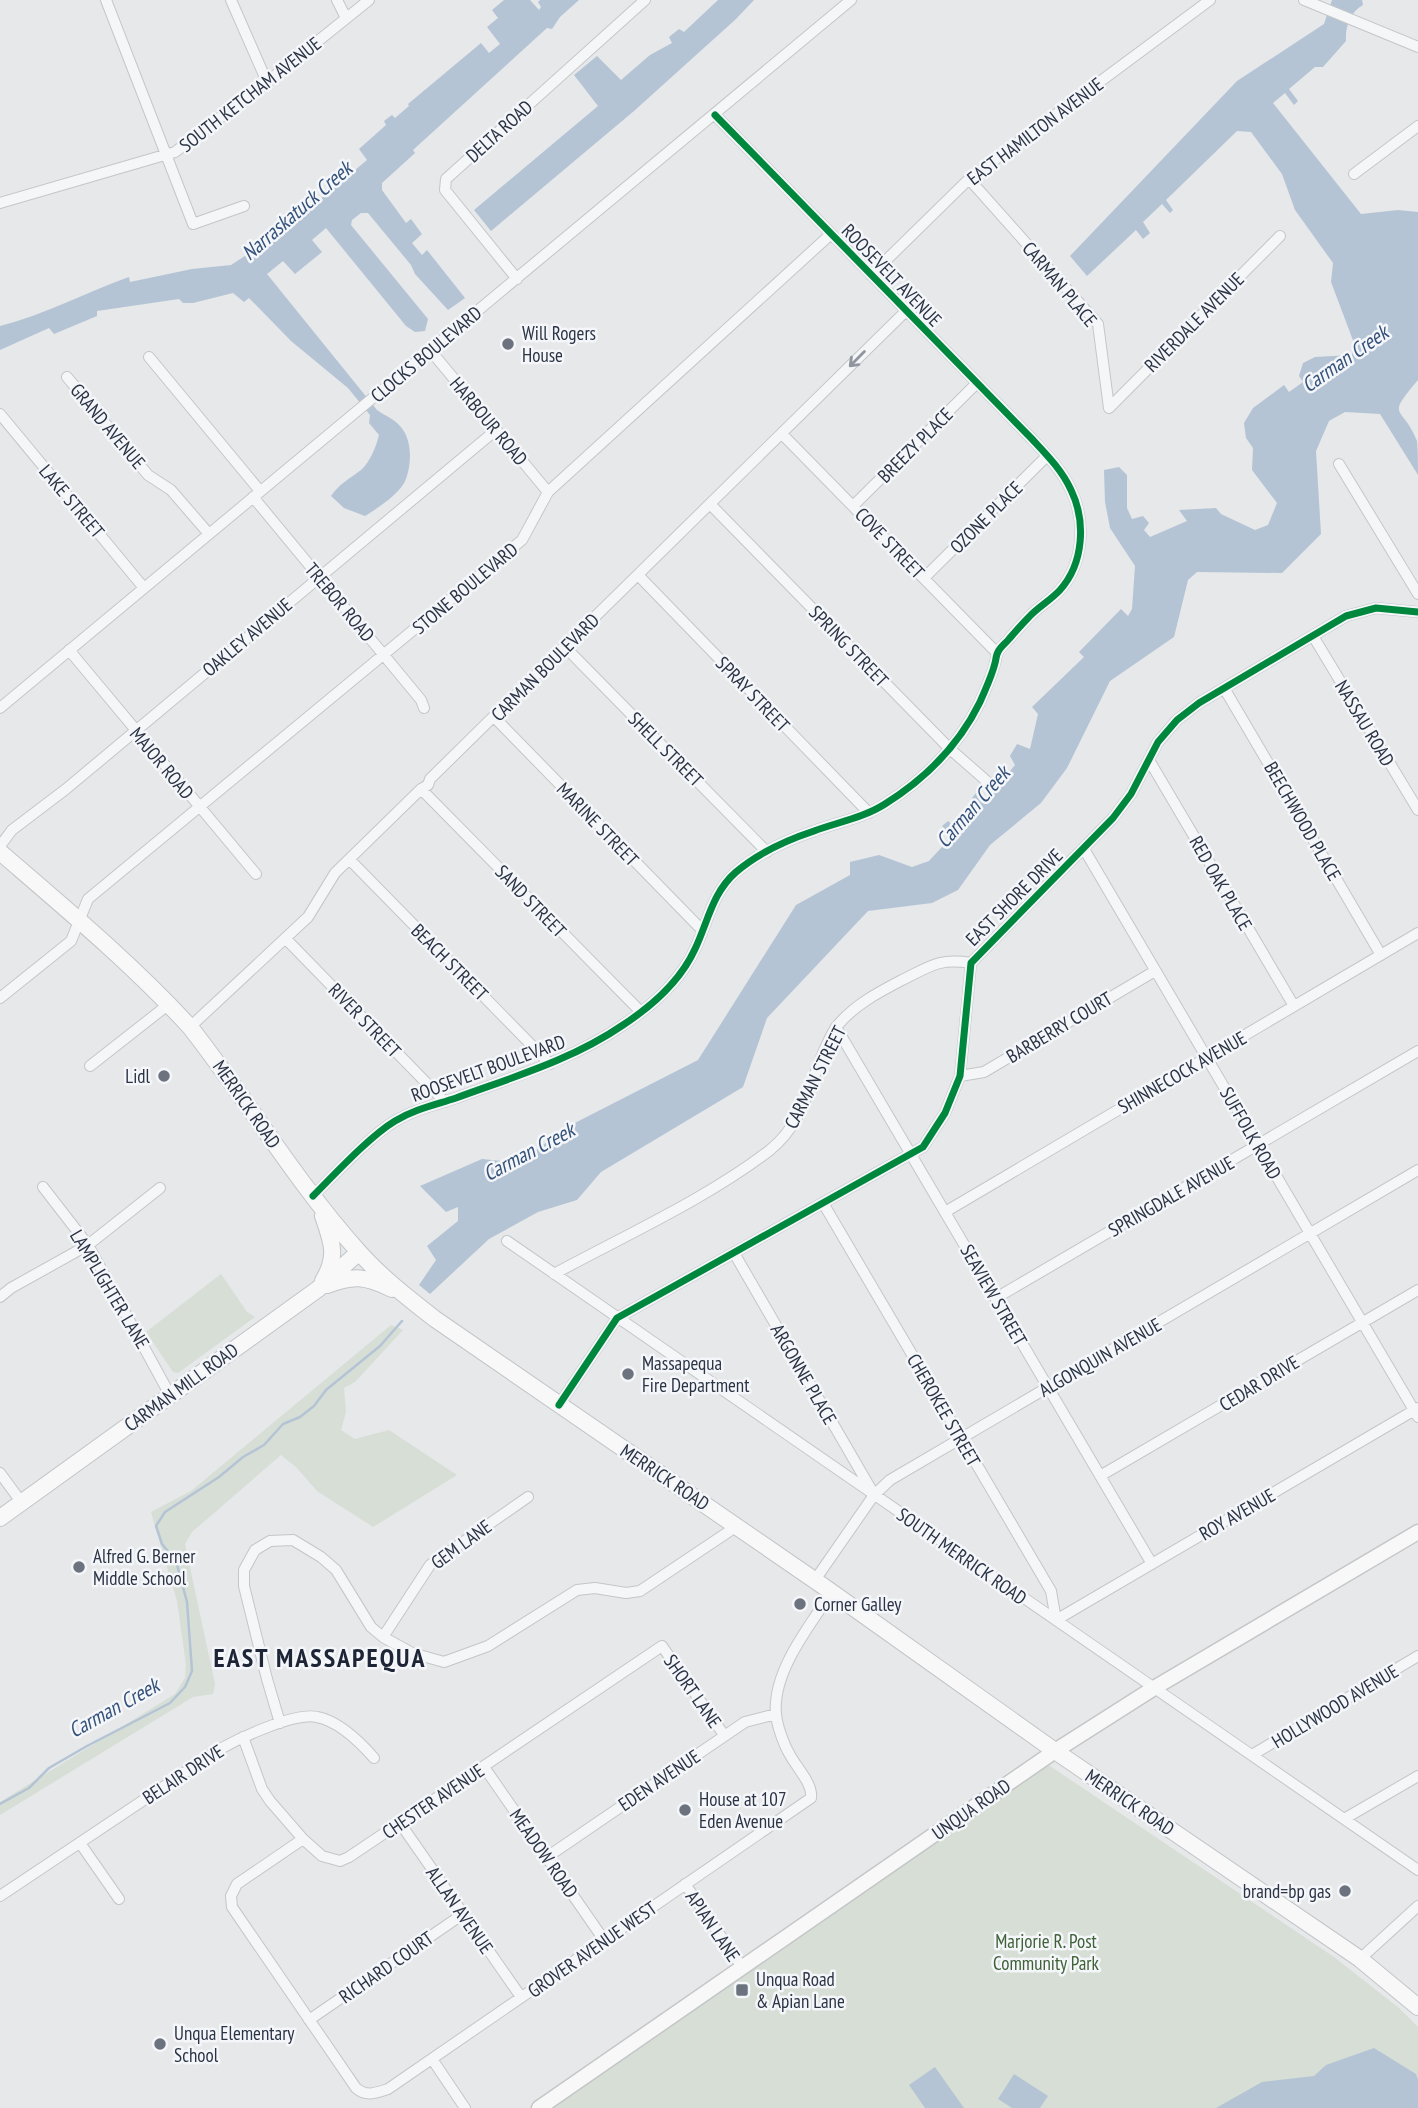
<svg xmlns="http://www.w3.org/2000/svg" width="1418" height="2108" font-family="'PT Sans Narrow',sans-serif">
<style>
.green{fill:#d6ded6}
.water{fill:#b4c4d5}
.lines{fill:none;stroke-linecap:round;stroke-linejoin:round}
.stream{stroke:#b4c4d5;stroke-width:2.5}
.street-casing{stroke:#c4c6c8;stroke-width:12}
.secondary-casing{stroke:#c4c6c8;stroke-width:17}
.primary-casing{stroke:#c2c5c8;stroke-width:18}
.street{stroke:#f5f6f7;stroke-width:10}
.secondary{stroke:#f8f8f8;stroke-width:14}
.primary{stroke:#f8f8f8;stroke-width:16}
.cycleway-casing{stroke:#f4f6f9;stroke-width:11}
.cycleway{stroke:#00873e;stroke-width:7}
.oneway{stroke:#90959e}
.poi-dot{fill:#6c737f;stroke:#f4f6f9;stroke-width:2.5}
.labels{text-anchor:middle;stroke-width:5;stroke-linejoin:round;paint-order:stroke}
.street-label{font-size:19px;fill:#2b3445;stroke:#f4f6f9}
.poi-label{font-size:19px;fill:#2b3445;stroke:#f4f6f9;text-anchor:start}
.park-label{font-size:19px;fill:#3f6138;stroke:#f4f6f9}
.water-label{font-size:21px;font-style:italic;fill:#34527a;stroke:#f4f6f9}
.district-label{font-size:26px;font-weight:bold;letter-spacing:2px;fill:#1d2536;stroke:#f4f6f9}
</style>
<rect width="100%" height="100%" fill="#e6e8ea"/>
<path class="green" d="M 221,1274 L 247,1312 L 255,1317 L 178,1373 L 173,1372 L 146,1332 Z
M 391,1325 L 403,1330 L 355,1382 L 344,1388 L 346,1412 L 341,1430 L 355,1439 L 389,1430 L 457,1475 L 373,1527 L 317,1491 L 296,1467 L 281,1455 L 192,1532 L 185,1544 L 215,1684 L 213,1694 L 193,1697 L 0,1815 L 0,1802 L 175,1694 L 185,1678 L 186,1664 L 177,1601 L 151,1512 L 191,1491 Z
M 1044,1762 L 1334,1957 L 1399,2008 L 1418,2027 L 1418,2108 L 545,2108 Z"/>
<path class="water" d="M 504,0 L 530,0 L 539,10 L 541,7 L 538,2 L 540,0 L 579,0 L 560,17 L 552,29 L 547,28 L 413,150 L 415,153 L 382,183 L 382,190 L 406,223 L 411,219 L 422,234 L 412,243 L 422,255 L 427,250 L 465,298 L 448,310 L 415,274 L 411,265 L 368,213 L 361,213 L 352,220 L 351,225 L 428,319 L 425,331 L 415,332 L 406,326 L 326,228 L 312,240 L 322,252 L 295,274 L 283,261 L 267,274 L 377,410 C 385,416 393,418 400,426 C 412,439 412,462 406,479 C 400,494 379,507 365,516 L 344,508 L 331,496 C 339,484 349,479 361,470 C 370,462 376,447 379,435 L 369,423 L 370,415 L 348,388 L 291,341 L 249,298 L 244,302 L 233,293 L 193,303 L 183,303 L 179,299 L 97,311 L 97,316 L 54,334 L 49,328 L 0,350 L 0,326 C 45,315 86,292 129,277 L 130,282 L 192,269 L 231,265 L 280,233 L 367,160 L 359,149 L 386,125 L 384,121 L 392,115 L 395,118 L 409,106 L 408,104 L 481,43 L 489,53 L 500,44 L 487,27 L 498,18 L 492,10 Z
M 718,0 L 754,0 L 736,19 L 634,111 L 491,231 L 474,210 L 598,106 L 574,75 L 597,56 L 621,80 L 650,55 L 672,43 L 669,37 L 679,29 L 684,32 Z
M 1332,0 L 1362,0 L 1363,5 C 1350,12 1345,27 1346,41 L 1323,67 L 1315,67 L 1289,89 L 1298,101 L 1294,105 L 1285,93 L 1273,103 L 1361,214 L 1398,210 L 1418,212 L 1418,380 C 1384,420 1403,404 1417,441 C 1418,451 1418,465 1418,475 L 1380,414 L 1345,412 L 1329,421 L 1316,451 L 1321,534 L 1282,573 L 1197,572 L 1188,580 L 1174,637 L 1110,681 L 1067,768 L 1041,803 L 990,845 L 958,890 L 932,903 L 868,911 L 767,1018 L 743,1087 L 601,1172 L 577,1200 L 538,1212 L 489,1239 L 430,1294 L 419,1285 L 436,1260 L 427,1246 L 458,1221 L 458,1207 L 446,1212 L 420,1186 L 482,1159 L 502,1161 L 528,1156 L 567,1127 L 698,1060 L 796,905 L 850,875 L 850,862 L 879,855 L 912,867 L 929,861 L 952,836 L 942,826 L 948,821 L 957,829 L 981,807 L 972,798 L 976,793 L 985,802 L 1015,765 L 1010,756 L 1017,744 L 1030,749 L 1038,714 L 1032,707 L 1084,657 L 1079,652 L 1121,609 L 1128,616 L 1132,609 L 1135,566 L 1110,528 L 1105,502 L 1104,470 L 1119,467 L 1127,475 L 1127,508 L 1132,519 L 1143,516 L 1149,523 L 1144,530 L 1150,537 L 1187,521 L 1179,510 L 1216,508 L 1221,514 L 1255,530 L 1268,525 L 1277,503 L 1252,470 L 1253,448 L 1246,438 L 1244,423 L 1253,408 L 1284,385 L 1289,392 L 1303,382 L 1299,376 L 1303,363 L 1315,357 L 1352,355 L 1354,343 L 1331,282 L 1333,263 L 1295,210 L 1282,174 L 1251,132 L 1237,131 L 1166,200 L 1173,210 L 1170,213 L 1162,204 L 1143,222 L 1150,233 L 1143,239 L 1136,230 L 1087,276 L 1070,256 L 1237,81 L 1324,24 Z
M 1374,2048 L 1416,2074 L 1418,2080 L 1418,2108 L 1216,2108 L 1262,2082 L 1314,2076 L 1326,2065 Z
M 935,2067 L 964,2108 L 925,2108 L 909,2085 Z
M 1014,2074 L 1048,2096 L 1040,2108 L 1012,2108 L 998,2099 Z"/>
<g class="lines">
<path class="stream" d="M 0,1804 L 29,1788 L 49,1768 L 87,1746 L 170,1703 L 185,1687 L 192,1671 L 187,1602 L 176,1561 L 162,1544 L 156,1526 L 165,1512 L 219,1477 L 243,1457 L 264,1445 L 283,1424 L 300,1417 L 314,1406 L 326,1390 L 380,1346 L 402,1321"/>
<defs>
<path id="street" d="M 106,0 L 193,224 L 244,206
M 231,0 L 267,82
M 337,0 L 346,18
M 1304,0 L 1418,47
M 1354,174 L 1418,126
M 969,179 L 1098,324 L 1109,408
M 0,203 L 175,152 L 267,82 L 369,0
M 871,275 L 969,179 L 1210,0
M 517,279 L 445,190 L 446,179 L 645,0
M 430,350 L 548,492
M 149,357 L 260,491
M 67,377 L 148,475 L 171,490 L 209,534
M 1109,408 L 1280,236
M 0,414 L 144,588
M 782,434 L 997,653
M 1339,464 L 1418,594
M 253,497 L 421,700 L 424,708
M 710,504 L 950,749 L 990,784
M 853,506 L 977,383
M 638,575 L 869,813
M 924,578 L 1047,456
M 1313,636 L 1418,810
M 565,647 L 767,852
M 69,650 L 256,874
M 1224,688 L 1381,955
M 0,708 L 851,0
M 494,717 L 702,930
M 1149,760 L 1294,1006
M 421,789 L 641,1012
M 0,846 L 12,830 L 66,789 L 496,430
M 1084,849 L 1418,1417
M 350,860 L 550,1064
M 285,938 L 445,1102
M 0,998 L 71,941 L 88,899 L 522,540 L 548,492 L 831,234
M 190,1027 L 308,917 L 335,873 L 421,789 L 428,785 L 430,779 L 906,311
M 836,1027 L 1152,1564
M 90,1066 L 169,1004
M 960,1076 L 984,1072 L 1155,971
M 43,1187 L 88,1245 L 170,1395
M 313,1196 C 335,1174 370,1136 395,1121 C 415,1109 435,1105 456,1098 C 513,1077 572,1060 623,1025 C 652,1006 680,982 695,949 C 708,922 712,893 736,872 C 757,854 787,840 814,831 C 838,822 863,818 885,804 C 925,779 959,745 980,702 C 985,690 992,676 995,663 C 996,660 996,655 998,652 C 1000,647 1006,643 1009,639 C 1016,631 1022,624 1029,617 C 1038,607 1051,600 1060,590 C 1084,563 1086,521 1071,490 C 1062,470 1046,454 1032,439 L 715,115
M 823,1203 L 1051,1591 L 1056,1620 L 1418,1408
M 945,1212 L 1418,933
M 507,1241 L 1418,1870
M 734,1253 L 872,1491
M 554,1274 C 624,1236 708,1198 770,1150 C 805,1122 809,1082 827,1044 C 830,1038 833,1031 837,1026 C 854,1005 879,992 902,980 C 931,966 938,958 971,963
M 0,1297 L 11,1288 L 88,1245 L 160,1188
M 996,1298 L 1418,1051
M 559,1405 L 617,1318 L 923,1147 L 945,1113 L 960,1076 L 971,963 L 1113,818 L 1131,794 L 1158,742 L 1177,720 L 1199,703 L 1346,616 L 1376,608 L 1418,612
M 0,1473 L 22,1503
M 1100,1476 L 1418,1290
M 815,1580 L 874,1495 L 890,1480 L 1418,1170
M 383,1637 L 430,1565 L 528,1497
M 280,1723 L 267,1679 L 244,1586 L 244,1570 L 255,1550 L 270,1541 L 293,1540 L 321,1557 L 336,1570 L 371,1627 L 383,1637 L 412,1653 L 444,1662 L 488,1646 L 577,1590 L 595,1588 L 626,1593 L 640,1591 L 737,1526
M 243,1737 L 262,1789 L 270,1801 L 303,1839 L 322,1856 L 340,1861 L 349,1857 L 662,1646 L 724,1735
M 1252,1755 L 1418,1656
M 484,1767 L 604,1940
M 1344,1819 L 1418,1776
M 400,1823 L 521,1997
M 303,1839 L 237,1884 L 231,1896 L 232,1907 L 356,2088 C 366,2097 376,2093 388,2089 L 811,1798 C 813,1784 797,1768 790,1755 C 784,1745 777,1726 776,1714 C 772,1672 810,1625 832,1592
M 80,1843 L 119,1899
M 547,1857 L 745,1722 L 776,1714
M 685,1884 L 742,1967
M 0,1896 L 220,1749 C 240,1738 295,1712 317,1717 C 338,1721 360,1742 374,1758
M 1360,1959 L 1418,1906
M 309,2020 L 463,1914
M 432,2059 L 465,2108"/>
<path id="secondary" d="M 539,2108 L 1055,1751 L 1154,1688 L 1418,1532"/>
<path id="primary" d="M 0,852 C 65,908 132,964 190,1027 C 248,1101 296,1182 358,1251 C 381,1277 408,1298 435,1319 L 823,1586 L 1055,1751 L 1360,1959 L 1418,2007
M 323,1281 C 338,1256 332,1242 323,1216
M 327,1285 C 354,1275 365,1276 392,1289
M 0,1518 L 318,1289 L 359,1252"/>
</defs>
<use href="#street" class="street-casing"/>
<use href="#secondary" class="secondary-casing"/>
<use href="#primary" class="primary-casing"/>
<use href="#street" class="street"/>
<use href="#secondary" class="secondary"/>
<use href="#primary" class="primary"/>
<defs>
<path id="cycleway" d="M 313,1196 C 335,1174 370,1136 395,1121 C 415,1109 435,1105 456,1098 C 513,1077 572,1060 623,1025 C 652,1006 680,982 695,949 C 708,922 712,893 736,872 C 757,854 787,840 814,831 C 838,822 863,818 885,804 C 925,779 959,745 980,702 C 985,690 992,676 995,663 C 996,660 996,655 998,652 C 1000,647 1006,643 1009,639 C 1016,631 1022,624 1029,617 C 1038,607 1051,600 1060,590 C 1084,563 1086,521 1071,490 C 1062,470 1046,454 1032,439 L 715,115
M 559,1405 L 617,1318 L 923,1147 L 945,1113 L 960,1076 L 971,963 L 1113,818 L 1131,794 L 1158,742 L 1177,720 L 1199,703 L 1346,616 L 1376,608 L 1418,612"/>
</defs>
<use href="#cycleway" class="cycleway-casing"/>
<use href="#cycleway" class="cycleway"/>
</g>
<defs><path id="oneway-shaft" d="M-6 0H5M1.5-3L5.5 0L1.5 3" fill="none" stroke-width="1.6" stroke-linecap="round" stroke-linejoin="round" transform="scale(1.75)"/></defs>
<use class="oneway" href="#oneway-shaft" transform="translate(857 359) rotate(135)"/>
<g class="poi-dot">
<circle cx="508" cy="344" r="7"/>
<circle cx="164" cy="1076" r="7"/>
<circle cx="628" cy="1374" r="7"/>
<circle cx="79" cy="1567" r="7"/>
<circle cx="800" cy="1604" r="7"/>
<circle cx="685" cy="1810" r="7"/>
<circle cx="1345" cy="1891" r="7"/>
<rect x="735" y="1983" width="14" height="14" rx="3.5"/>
<circle cx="160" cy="2044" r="7"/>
</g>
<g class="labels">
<g class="street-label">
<text transform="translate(250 94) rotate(-38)" y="7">SOUTH KETCHAM AVENUE</text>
<text transform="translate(499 131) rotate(-42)" y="7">DELTA ROAD</text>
<text transform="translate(1035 131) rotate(-37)" y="7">EAST HAMILTON AVENUE</text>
<text transform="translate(892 275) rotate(46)" y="7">ROOSEVELT AVENUE</text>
<text transform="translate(1060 284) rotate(50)" y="7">CARMAN PLACE</text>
<text transform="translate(1194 322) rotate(-45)" y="7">RIVERDALE AVENUE</text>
<text transform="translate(426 354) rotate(-40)" y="7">CLOCKS BOULEVARD</text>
<text transform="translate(489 421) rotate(50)" y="7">HARBOUR ROAD</text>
<text transform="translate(108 426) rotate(50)" y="7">GRAND AVENUE</text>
<text transform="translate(915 445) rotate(-45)" y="7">BREEZY PLACE</text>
<text transform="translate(72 501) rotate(50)" y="7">LAKE STREET</text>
<text transform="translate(986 517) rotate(-45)" y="7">OZONE PLACE</text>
<text transform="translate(890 543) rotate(46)" y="7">COVE STREET</text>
<text transform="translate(465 588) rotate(-40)" y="7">STONE BOULEVARD</text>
<text transform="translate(340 602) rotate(50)" y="7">TREBOR ROAD</text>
<text transform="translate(247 637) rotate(-40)" y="7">OAKLEY AVENUE</text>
<text transform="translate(849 646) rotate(46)" y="7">SPRING STREET</text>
<text transform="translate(545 667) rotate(-45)" y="7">CARMAN BOULEVARD</text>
<text transform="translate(753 694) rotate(46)" y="7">SPRAY STREET</text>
<text transform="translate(1365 723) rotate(59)" y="7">NASSAU ROAD</text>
<text transform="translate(666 749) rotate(45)" y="7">SHELL STREET</text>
<text transform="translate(162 763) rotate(50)" y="7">MAJOR ROAD</text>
<text transform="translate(1303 821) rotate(60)" y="7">BEECHWOOD PLACE</text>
<text transform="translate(598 824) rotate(46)" y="7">MARINE STREET</text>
<text transform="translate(1221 883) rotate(60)" y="7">RED OAK PLACE</text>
<text transform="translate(1014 897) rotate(-45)" y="7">EAST SHORE DRIVE</text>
<text transform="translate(531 901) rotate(46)" y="7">SAND STREET</text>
<text transform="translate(450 962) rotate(45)" y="7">BEACH STREET</text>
<text transform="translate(365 1020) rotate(46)" y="7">RIVER STREET</text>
<text transform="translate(1059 1027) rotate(-31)" y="7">BARBERRY COURT</text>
<text transform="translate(488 1068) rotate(-20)" y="7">ROOSEVELT BOULEVARD</text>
<text transform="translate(1182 1072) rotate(-30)" y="7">SHINNECOCK AVENUE</text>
<text transform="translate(815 1077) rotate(-63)" y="7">CARMAN STREET</text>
<text transform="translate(247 1104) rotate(55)" y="7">MERRICK ROAD</text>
<text transform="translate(1251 1133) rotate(60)" y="7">SUFFOLK ROAD</text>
<text transform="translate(1171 1196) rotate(-30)" y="7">SPRINGDALE AVENUE</text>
<text transform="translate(110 1289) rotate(59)" y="7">LAMPLIGHTER LANE</text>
<text transform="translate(994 1295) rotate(60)" y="7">SEAVIEW STREET</text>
<text transform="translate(1100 1357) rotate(-30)" y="7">ALGONQUIN AVENUE</text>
<text transform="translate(804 1374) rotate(60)" y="7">ARGONNE PLACE</text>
<text transform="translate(1259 1383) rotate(-31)" y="7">CEDAR DRIVE</text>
<text transform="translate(181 1387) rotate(-36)" y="7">CARMAN MILL ROAD</text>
<text transform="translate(944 1410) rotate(60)" y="7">CHEROKEE STREET</text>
<text transform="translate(665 1477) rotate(34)" y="7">MERRICK ROAD</text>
<text transform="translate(1237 1514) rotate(-30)" y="7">ROY AVENUE</text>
<text transform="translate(461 1544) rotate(-36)" y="7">GEM LANE</text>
<text transform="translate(962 1556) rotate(35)" y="7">SOUTH MERRICK ROAD</text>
<text transform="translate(693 1691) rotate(55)" y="7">SHORT LANE</text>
<text transform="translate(1335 1706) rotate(-31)" y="7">HOLLYWOOD AVENUE</text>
<text transform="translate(183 1774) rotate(-33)" y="7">BELAIR DRIVE</text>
<text transform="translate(659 1780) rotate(-34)" y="7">EDEN AVENUE</text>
<text transform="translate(433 1801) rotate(-34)" y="7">CHESTER AVENUE</text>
<text transform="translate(1130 1802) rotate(34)" y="7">MERRICK ROAD</text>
<text transform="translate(971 1809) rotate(-35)" y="7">UNQUA ROAD</text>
<text transform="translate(544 1853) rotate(55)" y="7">MEADOW ROAD</text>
<text transform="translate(460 1910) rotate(55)" y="7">ALLAN AVENUE</text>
<text transform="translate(713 1926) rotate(56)" y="7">APIAN LANE</text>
<text transform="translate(592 1949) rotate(-35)" y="7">GROVER AVENUE WEST</text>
<text transform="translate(386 1967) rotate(-35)" y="7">RICHARD COURT</text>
</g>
<g class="poi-label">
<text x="522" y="340">Will Rogers<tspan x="522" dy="22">House</tspan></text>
<text x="150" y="1083" text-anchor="end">Lidl</text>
<text x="642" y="1370">Massapequa<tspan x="642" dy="22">Fire Department</tspan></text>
<text x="93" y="1563">Alfred G. Berner<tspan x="93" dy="22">Middle School</tspan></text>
<text x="814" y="1611">Corner Galley</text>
<text x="699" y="1806">House at 107<tspan x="699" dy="22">Eden Avenue</tspan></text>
<text x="1331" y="1898" text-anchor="end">brand=bp gas</text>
<text x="756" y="1986">Unqua Road<tspan x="756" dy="22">&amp; Apian Lane</tspan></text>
<text x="174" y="2040">Unqua Elementary<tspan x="174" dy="22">School</tspan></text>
</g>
<g class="park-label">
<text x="1046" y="1948">Marjorie R. Post<tspan x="1046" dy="22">Community Park</tspan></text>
</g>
<g class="water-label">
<text transform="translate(297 211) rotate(-41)" y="7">Narraskatuck Creek</text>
<text transform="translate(1345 359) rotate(-35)" y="7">Carman Creek</text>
<text transform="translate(973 807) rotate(-49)" y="7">Carman Creek</text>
<text transform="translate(529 1152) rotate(-28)" y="7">Carman Creek</text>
<text transform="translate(114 1708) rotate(-29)" y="7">Carman Creek</text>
</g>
<g class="district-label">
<text x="320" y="1667">EAST MASSAPEQUA</text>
</g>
</g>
</svg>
